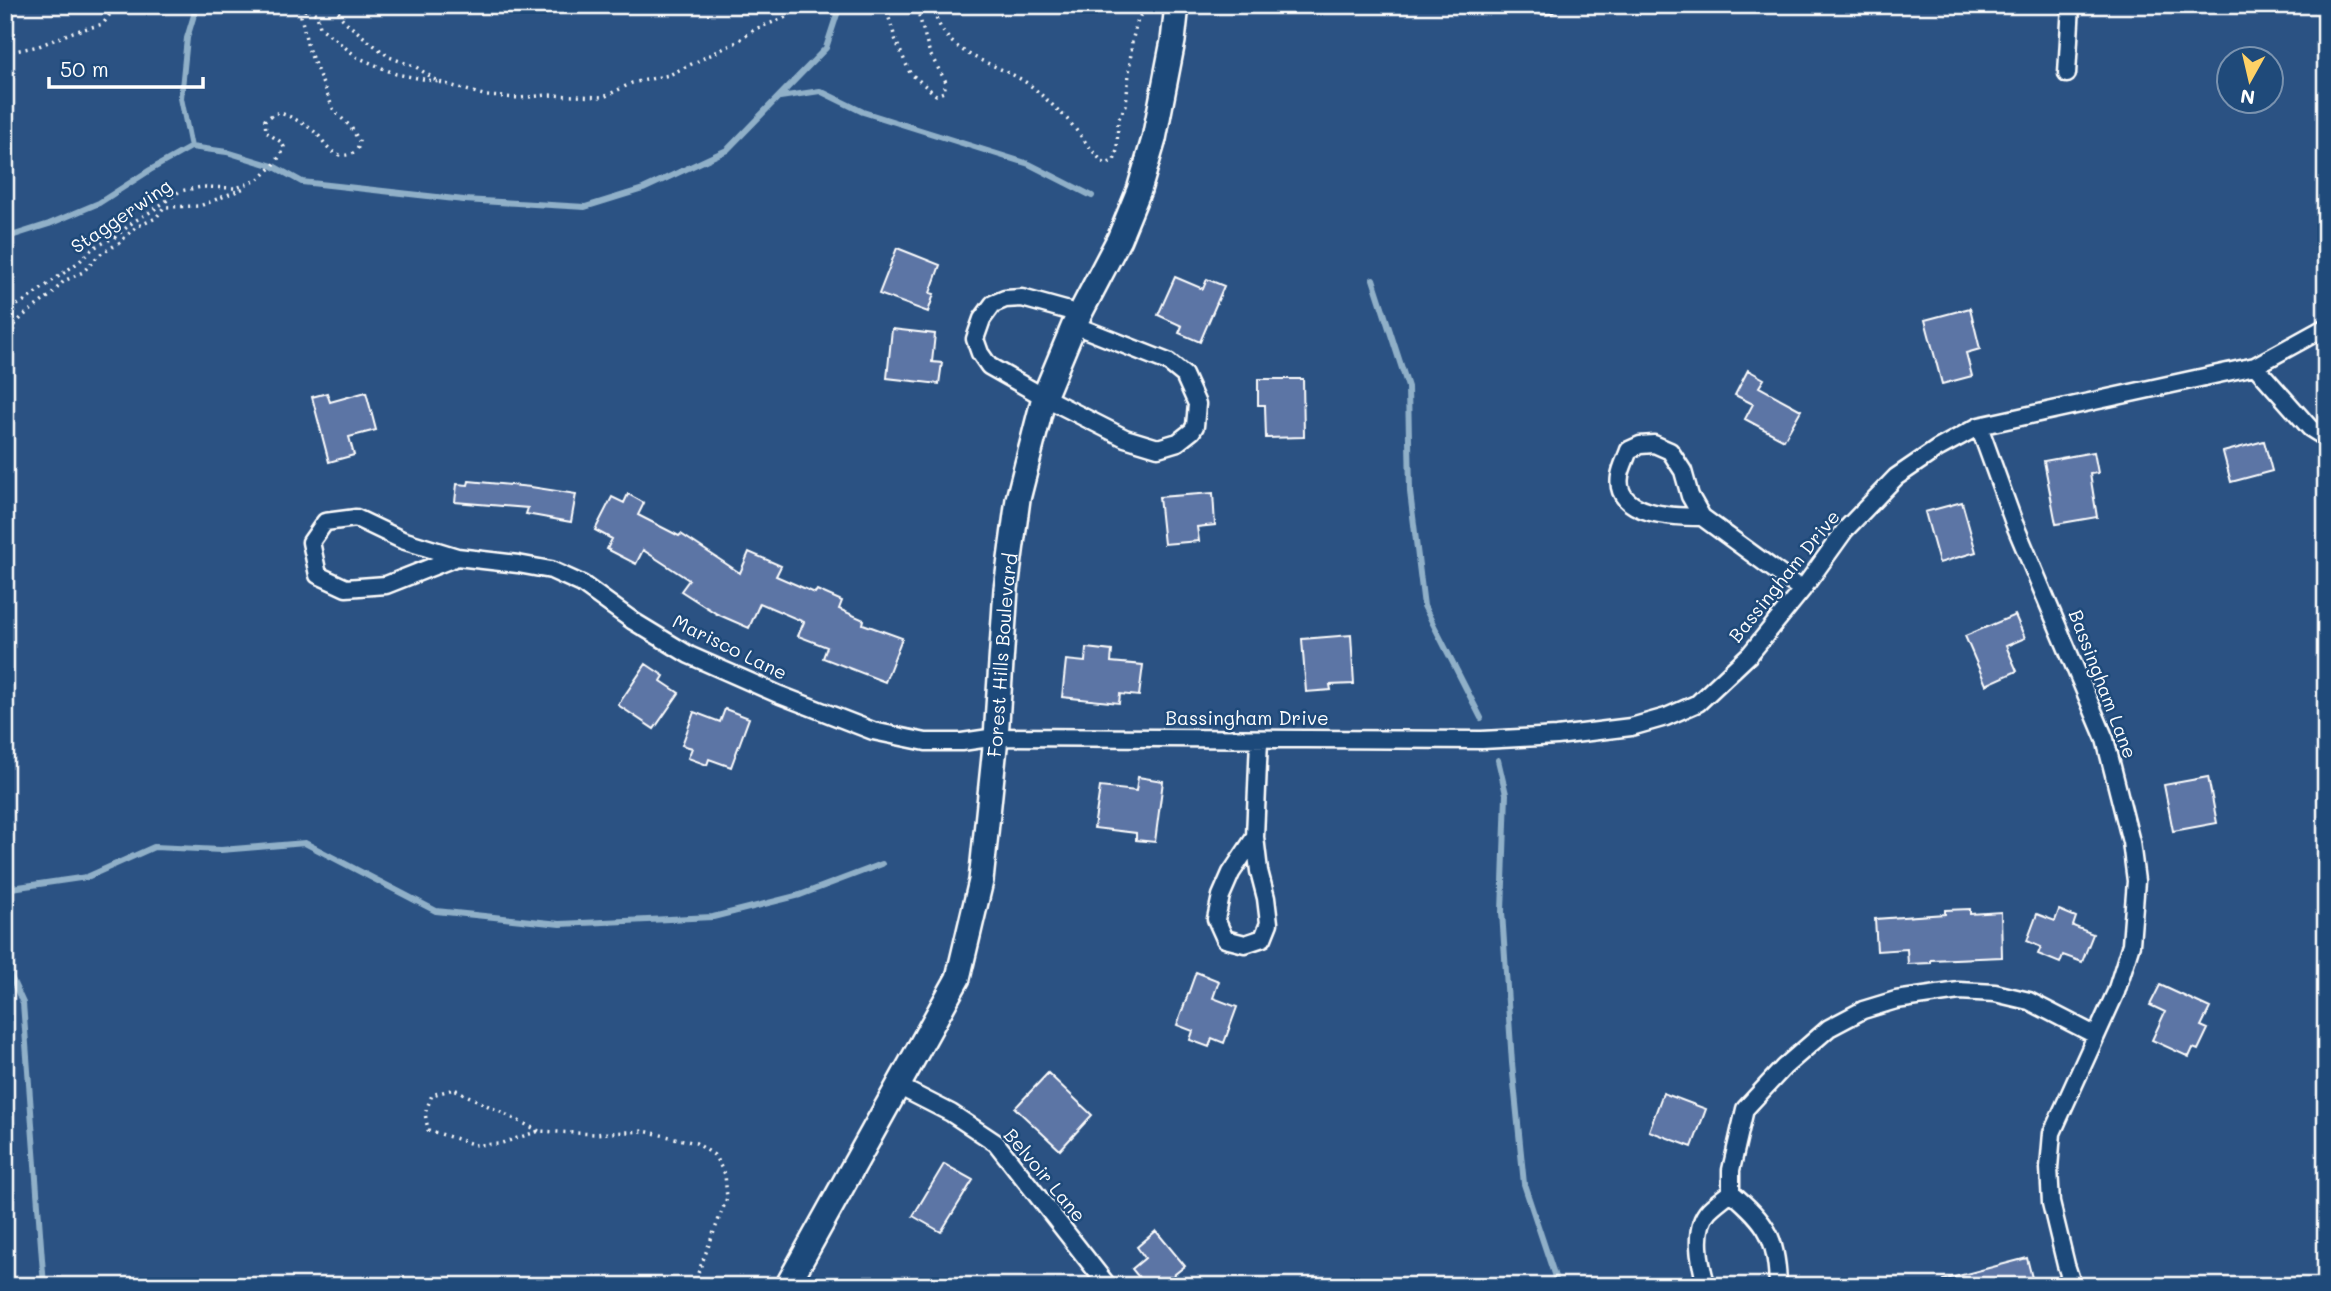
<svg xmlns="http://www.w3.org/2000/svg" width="2331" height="1291" font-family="Mali,sans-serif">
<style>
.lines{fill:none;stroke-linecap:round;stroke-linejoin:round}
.stream{stroke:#90b0c8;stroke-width:6}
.building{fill:#5c74a5;stroke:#fff;stroke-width:2}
.street-casing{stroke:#fff;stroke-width:21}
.secondary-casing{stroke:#fff;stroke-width:28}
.path{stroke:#fff;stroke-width:3.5;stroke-dasharray:2 5;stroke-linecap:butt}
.street{stroke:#1f4a7a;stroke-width:16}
.secondary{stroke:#1f4a7a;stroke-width:23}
.labels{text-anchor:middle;stroke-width:5;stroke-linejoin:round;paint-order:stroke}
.street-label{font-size:19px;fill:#fff;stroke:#1f4a7a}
</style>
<rect width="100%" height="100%" fill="#2b5283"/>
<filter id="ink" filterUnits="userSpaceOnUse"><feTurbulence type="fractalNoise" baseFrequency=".0143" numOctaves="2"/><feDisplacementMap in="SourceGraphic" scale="14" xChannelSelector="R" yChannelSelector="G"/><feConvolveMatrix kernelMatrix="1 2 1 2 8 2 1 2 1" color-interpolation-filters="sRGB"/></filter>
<g filter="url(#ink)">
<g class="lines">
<path class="stream" d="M 780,97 L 820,91 L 863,112 L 1029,164 L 1092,196
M 191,147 L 181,98 L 187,38 L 197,5
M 5,238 L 49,224 L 99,203 L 150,170 L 191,147 L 227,152 L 273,166 L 302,182 L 464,200 L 585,207 L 643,189 L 727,150 L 826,48 L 840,5
M 1373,279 L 1408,387 L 1410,492 L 1424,606 L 1481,718
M 1498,760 L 1506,794 L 1502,912 L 1512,1063 L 1524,1184 L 1558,1286
M 5,889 L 87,877 L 154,847 L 221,850 L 305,843 L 436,911 L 560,924 L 713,917 L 800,895 L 882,864
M 5,964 L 23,1003 L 44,1286"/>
</g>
<path class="building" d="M 897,248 L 940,265 L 930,293 L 934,294 L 928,312 L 879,294 Z
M 1175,277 L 1203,289 L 1207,279 L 1224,286 L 1200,342 L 1179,333 L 1182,326 L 1158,315 Z
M 1970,308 L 1980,349 L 1966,353 L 1972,376 L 1942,384 L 1925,320 Z
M 892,329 L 935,334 L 932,362 L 942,363 L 939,384 L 887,378 Z
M 1748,370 L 1764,379 L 1759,387 L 1801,410 L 1784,440 L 1745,419 L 1753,404 L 1735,395 Z
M 1258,379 L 1303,379 L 1304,437 L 1266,438 L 1265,405 L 1258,405 Z
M 366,392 L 376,430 L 349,437 L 354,455 L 329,462 L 312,397 L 327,393 L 330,402 Z
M 2264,441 L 2272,471 L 2231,482 L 2223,452 Z
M 2094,452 L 2098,473 L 2090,474 L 2097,517 L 2056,524 L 2044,461 Z
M 469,481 L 531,487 L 576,494 L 571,522 L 526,514 L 528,508 L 455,502 L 457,484 L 468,485 Z
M 1213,493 L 1215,525 L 1197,527 L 1199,541 L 1164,544 L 1159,497 Z
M 628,494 L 644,503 L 638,515 L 679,536 L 681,534 L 740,573 L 749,552 L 781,566 L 776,576 L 815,593 L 817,590 L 842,601 L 839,609 L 864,620 L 863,624 L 902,638 L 885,682 L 823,658 L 827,647 L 798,636 L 804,622 L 760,603 L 749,628 L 717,614 L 681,591 L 689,580 L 643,550 L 636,564 L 607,549 L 612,539 L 595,530 L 612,497 L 624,503 Z
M 1962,502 L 1976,552 L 1939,563 L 1925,512 Z
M 2015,615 L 2025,638 L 2006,646 L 2017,671 L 1986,685 L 1965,636 Z
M 1351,635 L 1354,684 L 1330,685 L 1331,690 L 1306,692 L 1302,639 Z
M 1086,648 L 1112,651 L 1111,662 L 1143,665 L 1139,696 L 1120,694 L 1119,703 L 1062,697 L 1066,660 L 1085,662 Z
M 646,664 L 664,676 L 661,681 L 679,693 L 654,729 L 618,705 Z
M 725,709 L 749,718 L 731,767 L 709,759 L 707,765 L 688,758 L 692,748 L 682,745 L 694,712 L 720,722 Z
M 1138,777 L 1163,781 L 1155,842 L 1136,840 L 1136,833 L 1094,828 L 1100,787 L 1136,791 Z
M 2208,777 L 2217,823 L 2173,831 L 2164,785 Z
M 1970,909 L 1970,914 L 2001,912 L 2002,957 L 1931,960 L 1931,963 L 1908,964 L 1907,949 L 1877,951 L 1875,919 L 1945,914 L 1945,910 Z
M 2059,910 L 2076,917 L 2073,926 L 2093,934 L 2082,962 L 2063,955 L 2060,963 L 2038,954 L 2041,947 L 2027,941 L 2037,914 L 2055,921 Z
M 1196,972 L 1219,981 L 1213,998 L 1237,1007 L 1224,1043 L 1212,1038 L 1209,1047 L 1190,1040 L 1193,1031 L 1177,1025 Z
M 2160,985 L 2210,1008 L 2201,1026 L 2208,1029 L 2198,1050 L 2193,1048 L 2189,1057 L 2152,1040 L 2165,1012 L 2150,1005 Z
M 1048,1073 L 1092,1115 L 1060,1150 L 1015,1108 Z
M 1663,1093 L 1706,1109 L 1692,1147 L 1649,1131 Z
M 944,1164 L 973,1180 L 941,1232 L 913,1216 Z
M 1156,1231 L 1185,1266 L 1160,1286 L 1146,1286 L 1132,1269 L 1145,1258 L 1137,1247 Z
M 2027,1258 L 2034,1286 L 1944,1286 L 1943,1280 Z"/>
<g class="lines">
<defs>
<path id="street" d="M 1543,5 L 1547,5
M 2067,74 L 2071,5
M 1074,325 L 1168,362 L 1184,375 L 1197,404 L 1195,426 L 1192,431 L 1178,442 L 1158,448 L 1125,438 L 1044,397 L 989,366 L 980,353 L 975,339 L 982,319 L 993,304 L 1005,299 L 1022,298 L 1080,314
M 2255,366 L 2310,428 L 2326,438
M 1979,426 L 2014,523 L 2105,739 L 2131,842 L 2136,881 L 2131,944 L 2116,992 L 2052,1133 L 2049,1168 L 2051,1203 L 2066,1265 L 2073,1286
M 1702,517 C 1676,517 1613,516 1620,476 C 1621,468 1626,459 1629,450 L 1640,445 L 1654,444 L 1670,451 L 1683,471 L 1690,496 L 1702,517 L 1802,590
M 457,557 L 386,585 L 346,588 L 318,575 L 311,542 L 325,522 L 356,518 L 402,540 L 457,557 L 518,564 L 551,570 L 582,584 L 633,621 L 689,655 L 780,695 L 873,731 L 926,742 L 962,742 L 996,737 L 1482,740 L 1557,736 L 1631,727 L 1666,717 L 1698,703 L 1750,654 L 1802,590 L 1845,530 L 1896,477 L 1937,449 L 1979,426 L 2255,366 L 2326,327
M 1255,837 L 1259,871 L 1266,898 L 1269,923 L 1263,938 L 1245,944 L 1225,939 L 1216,919 L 1221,896 L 1231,873 L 1255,837 L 1259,739
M 900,1087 L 951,1113 L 996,1143 L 1108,1286
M 1731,1192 C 1767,1223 1777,1237 1778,1286
M 1707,1286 C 1700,1265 1692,1228 1709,1210 C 1715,1204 1723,1198 1731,1192 L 1731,1170 L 1745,1109 L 1784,1067 L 1829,1028 L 1863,1010 L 1896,1000 L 1959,991 L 1995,993 L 2029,1001 L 2095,1035"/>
<g id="secondary">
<path id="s1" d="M 787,1286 L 958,978 L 981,881 L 996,737 L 1006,589 L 1018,499 L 1044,397 L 1074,325 L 1119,239 L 1139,190 L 1154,139 L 1173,41 L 1177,5"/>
</g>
</defs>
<use href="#street" class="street-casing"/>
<use href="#secondary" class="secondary-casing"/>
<path class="path" d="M 336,5 L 340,16 L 350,26 L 389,57 L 416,67 L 439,82 L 487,96 L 520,98 L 548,95 L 604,97 L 632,83 L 669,75 L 737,42 L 755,29 L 784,18 L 802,5
M 885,5 L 896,41 L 910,73 L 936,95 L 944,92 L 946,82 L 930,54 L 916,5
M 932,5 C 946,64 999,58 1036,90 C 1046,99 1057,109 1067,119 C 1080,134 1091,151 1105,164 L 1114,161 L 1117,150 L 1118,120 L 1126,105 L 1132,42 L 1136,25 L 1145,5
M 5,53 L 39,46 L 73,32 L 103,24 L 115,7 L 119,5
M 5,312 L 29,298 L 80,261 L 93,248 L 115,237 L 133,222 L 152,211 L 180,191 L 202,187 L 236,188 L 258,180 L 273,166 L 282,153 L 284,147 L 281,142 L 266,132 L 265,120 L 275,113 C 285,112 307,125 315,132 C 326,142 331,160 351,154 C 357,152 359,147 359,141 L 351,127 L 334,111 L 308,48 L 301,16 L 307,7 L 317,15 L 320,27 L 357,57 L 396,74 L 439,82
M 5,335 L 23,316 L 51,295 L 64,281 L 83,272 L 99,255 L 119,243 L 136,227 L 156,218 L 164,207 L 200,206 L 247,187
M 539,1131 L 454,1089 L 432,1095 L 425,1113 L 428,1130 L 476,1145 L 499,1144 L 539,1131 L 594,1134 L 644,1131 L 696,1143 L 714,1155 L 725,1174 L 727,1198 L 693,1286"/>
<use href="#street" class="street"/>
<use href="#secondary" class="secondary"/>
</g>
</g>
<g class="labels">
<g class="street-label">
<text transform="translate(121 216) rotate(-34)" y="7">Staggerwing</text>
<text transform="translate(1784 576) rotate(-51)" y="7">Bassingham Drive</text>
<text transform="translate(730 647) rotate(26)" y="7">Marisco Lane</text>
<text dy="7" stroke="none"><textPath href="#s1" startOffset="679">Forest Hills Boulevard</textPath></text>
<text transform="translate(2103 684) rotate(69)" y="7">Bassingham Lane</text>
<text x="1247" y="725">Bassingham Drive</text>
<text transform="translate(1045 1175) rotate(50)" y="7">Belvoir Lane</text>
</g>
</g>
<rect width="2331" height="1291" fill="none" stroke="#1f4a7a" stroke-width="28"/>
<rect x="14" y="14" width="2303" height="1263" fill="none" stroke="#fff" stroke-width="2.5" filter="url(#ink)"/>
<g transform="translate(2250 80) rotate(188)"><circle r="33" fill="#1f4a7a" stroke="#7992af" stroke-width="2"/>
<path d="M0-5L12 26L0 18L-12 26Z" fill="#ffd166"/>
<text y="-10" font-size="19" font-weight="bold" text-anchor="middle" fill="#ffffff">N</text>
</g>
<path d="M49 77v10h154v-10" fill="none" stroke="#ffffff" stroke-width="3.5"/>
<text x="60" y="77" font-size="21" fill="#ffffff" stroke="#1f4a7a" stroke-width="5" paint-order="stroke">50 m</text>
</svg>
